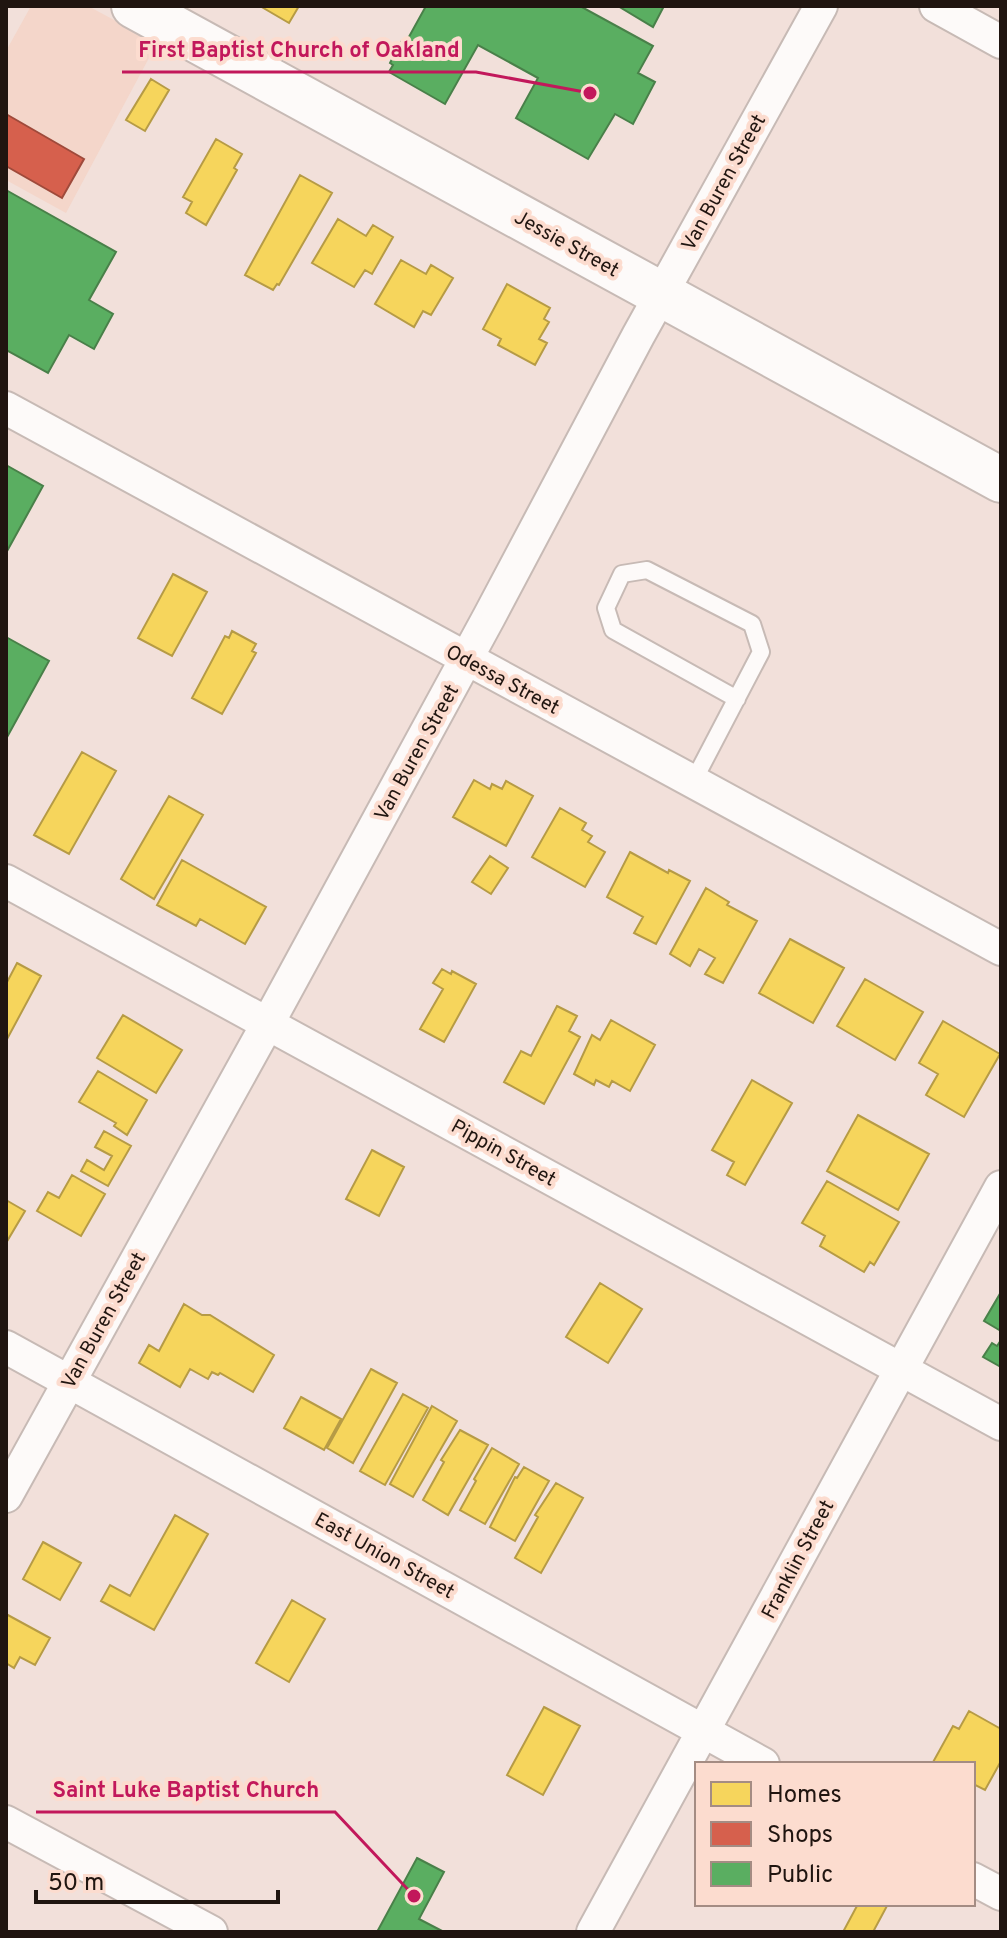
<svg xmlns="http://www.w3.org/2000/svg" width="1007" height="1938" font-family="Overpass,sans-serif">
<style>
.built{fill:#f4d6ca}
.homes{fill:#f6d55c;stroke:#b69b45;stroke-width:2}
.shops{fill:#d6604d;stroke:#9f4a3b;stroke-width:2}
.public{fill:#5aae61;stroke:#498049;stroke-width:2}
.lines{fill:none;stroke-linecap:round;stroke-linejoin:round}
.lane-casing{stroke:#c7bab5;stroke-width:20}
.street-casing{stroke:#c7bab5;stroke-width:36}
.secondary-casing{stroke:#c7bab5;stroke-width:48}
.lane{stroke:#fdfaf9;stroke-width:16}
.street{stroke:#fdfaf9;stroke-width:32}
.secondary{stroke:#fdfaf9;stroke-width:44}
.labels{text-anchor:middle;stroke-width:8;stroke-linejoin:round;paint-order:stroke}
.street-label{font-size:20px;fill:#201510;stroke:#fcdccf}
.leader{fill:none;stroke:#c2185b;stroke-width:3}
.callout-dot{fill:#c2185b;stroke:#fcdccf;stroke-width:3}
.callout-label{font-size:22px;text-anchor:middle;font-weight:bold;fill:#c2185b;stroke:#fcdccf;stroke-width:8;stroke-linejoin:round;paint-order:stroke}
</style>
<rect width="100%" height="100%" fill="#f2e0da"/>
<path class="built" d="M 31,6 L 88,6 L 157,43 L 66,213 L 6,180 L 6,51 Z"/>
<path class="homes" d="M 260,6 L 299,6 L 289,23 Z
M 151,79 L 169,90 L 145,131 L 126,120 Z
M 216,139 L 242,154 L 234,168 L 237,170 L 206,225 L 186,213 L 192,202 L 183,197 Z
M 300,175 L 332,193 L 279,285 L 277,284 L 273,290 L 245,275 Z
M 338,219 L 366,236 L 373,225 L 393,237 L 372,274 L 365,270 L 354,287 L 312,263 Z
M 401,260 L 426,274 L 431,265 L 453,278 L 431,315 L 423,311 L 414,327 L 375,304 Z
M 507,284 L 550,308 L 544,319 L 549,322 L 539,339 L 547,343 L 535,365 L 498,345 L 501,339 L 483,329 Z
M 173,574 L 207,592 L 172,656 L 138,638 Z
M 232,631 L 256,644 L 252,651 L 256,653 L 222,714 L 192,698 L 225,636 L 229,638 Z
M 82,752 L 116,771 L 69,854 L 34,835 Z
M 474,780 L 490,789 L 492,784 L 502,789 L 506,781 L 533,796 L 506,846 L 453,817 Z
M 169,796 L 203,815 L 154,899 L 121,879 Z
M 560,808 L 586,823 L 582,830 L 592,836 L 588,842 L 605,852 L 585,887 L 532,857 Z
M 630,852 L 668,873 L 669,870 L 690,881 L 656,944 L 634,933 L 643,917 L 607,897 Z
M 490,856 L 508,868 L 491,894 L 472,882 Z
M 182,860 L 266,907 L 245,944 L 200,919 L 196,926 L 157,905 Z
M 706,888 L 729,902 L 727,905 L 757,921 L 723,983 L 705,974 L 715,958 L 699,949 L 690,966 L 670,954 Z
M 790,939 L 844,968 L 813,1023 L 759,993 Z
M 17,963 L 41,976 L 6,1041 L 6,984 Z
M 442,969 L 451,974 L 452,971 L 476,984 L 444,1042 L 420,1029 L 443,989 L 433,983 Z
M 865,979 L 923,1012 L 895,1060 L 837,1026 Z
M 557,1006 L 577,1016 L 569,1031 L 580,1037 L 544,1104 L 504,1082 L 521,1051 L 531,1056 Z
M 123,1015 L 182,1050 L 156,1093 L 97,1058 Z
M 611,1020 L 655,1045 L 630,1091 L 612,1081 L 609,1087 L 596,1080 L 594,1085 L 574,1074 L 592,1035 L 600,1040 Z
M 943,1021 L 1000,1054 L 964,1117 L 926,1095 L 938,1074 L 919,1063 Z
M 98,1071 L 147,1100 L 127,1135 L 114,1126 L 116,1123 L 79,1102 Z
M 752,1080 L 792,1103 L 745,1185 L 727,1175 L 734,1162 L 712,1150 Z
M 858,1115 L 929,1154 L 898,1210 L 827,1171 Z
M 104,1131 L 131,1146 L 108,1186 L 81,1171 L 87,1160 L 104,1170 L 112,1156 L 95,1147 Z
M 372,1150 L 404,1167 L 379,1216 L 346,1199 Z
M 72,1175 L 105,1194 L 81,1236 L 37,1211 L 48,1192 L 59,1198 Z
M 827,1181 L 899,1222 L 874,1265 L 870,1262 L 864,1272 L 820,1246 L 825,1236 L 802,1223 Z
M 6,1200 L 25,1211 L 6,1243 Z
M 600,1283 L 642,1309 L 608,1363 L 566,1337 Z
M 184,1304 L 202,1315 L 210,1315 L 274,1355 L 253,1392 L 220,1373 L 218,1375 L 212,1372 L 208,1379 L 190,1369 L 180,1387 L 139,1363 L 149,1345 L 159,1351 Z
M 371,1369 L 397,1383 L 353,1463 L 327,1448 Z
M 403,1394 L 428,1408 L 385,1485 L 360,1471 Z
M 301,1397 L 341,1419 L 324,1450 L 284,1428 Z
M 432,1406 L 457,1421 L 413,1497 L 390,1484 Z
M 460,1430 L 488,1445 L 448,1515 L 423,1500 L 444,1462 L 441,1460 Z
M 492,1448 L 519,1464 L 485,1524 L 460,1510 L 476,1481 L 474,1479 Z
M 524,1467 L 549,1481 L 515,1541 L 490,1527 L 515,1477 L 517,1478 Z
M 556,1483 L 583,1498 L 541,1573 L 515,1558 L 538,1517 L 535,1515 Z
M 175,1515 L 208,1534 L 154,1630 L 101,1601 L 110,1585 L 130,1596 Z
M 43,1542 L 81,1563 L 60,1600 L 23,1579 Z
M 292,1600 L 325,1619 L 289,1682 L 256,1663 Z
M 6,1614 L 50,1638 L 35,1665 L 20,1657 L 14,1668 L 6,1663 Z
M 544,1707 L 580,1726 L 543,1795 L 507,1775 Z
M 969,1711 L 1001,1729 L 1001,1761 L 985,1790 L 973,1784 L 973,1764 L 932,1764 L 953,1726 L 959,1729 Z
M 858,1904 L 888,1904 L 873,1932 L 843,1932 Z"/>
<path class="shops" d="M 6,114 L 84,159 L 62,198 L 6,166 Z"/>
<path class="public" d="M 426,6 L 580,6 L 653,46 L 638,73 L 655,82 L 633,124 L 615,114 L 588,159 L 516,118 L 538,78 L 478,45 L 445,104 L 389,72 L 393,65 L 390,63 L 401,42 L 405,44 Z
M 618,6 L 664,6 L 653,27 Z
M 6,190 L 116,252 L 89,300 L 113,314 L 94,349 L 69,335 L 48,373 L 6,350 Z
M 6,465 L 43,486 L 6,553 Z
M 6,637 L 49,661 L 6,739 Z
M 1001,1292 L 1001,1331 L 984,1321 Z
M 1001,1340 L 1001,1367 L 983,1357 L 992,1343 L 997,1346 Z
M 417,1858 L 444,1872 L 419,1919 L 444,1932 L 377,1932 Z"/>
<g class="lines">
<defs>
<path id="lane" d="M 693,782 L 761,652 L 752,624 L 647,570 L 622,574 L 606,608 L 613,630 L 737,699"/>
<path id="street" d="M 936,6 L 1001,42
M 6,408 L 1001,949
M 6,881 L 1001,1424
M 6,1347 L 763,1764
M 6,1496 L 268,1023 L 489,617 L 638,336 L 821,6
M 6,1822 L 211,1932
M 973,1879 L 1001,1894
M 593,1932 L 1001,1187"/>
<path id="secondary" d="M 134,6 L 1001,480"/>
</defs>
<use href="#lane" class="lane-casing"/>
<use href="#street" class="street-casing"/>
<use href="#secondary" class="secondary-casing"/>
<use href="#lane" class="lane"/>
<use href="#street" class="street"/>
<use href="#secondary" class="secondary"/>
</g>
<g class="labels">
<g class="street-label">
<text transform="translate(723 182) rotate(-61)" y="7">Van Buren Street</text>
<text transform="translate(567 243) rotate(29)" y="7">Jessie Street</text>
<text transform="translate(503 679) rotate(28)" y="7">Odessa Street</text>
<text transform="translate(416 752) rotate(-61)" y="7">Van Buren Street</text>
<text transform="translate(504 1152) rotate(29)" y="7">Pippin Street</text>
<text transform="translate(103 1320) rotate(-61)" y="7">Van Buren Street</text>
<text transform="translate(385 1555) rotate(29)" y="7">East Union Street</text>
<text transform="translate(797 1559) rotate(-62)" y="7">Franklin Street</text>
</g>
</g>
<path class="leader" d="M590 93L476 72H122M414 1896L335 1812H36"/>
<g class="callout-dot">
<circle cx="590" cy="93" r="8"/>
<circle cx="414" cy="1896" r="8"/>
</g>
<g class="callout-label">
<text x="299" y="57">First Baptist Church of Oakland</text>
<text x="186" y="1797">Saint Luke Baptist Church</text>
</g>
<rect width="1007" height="1938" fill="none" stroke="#201510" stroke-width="16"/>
<rect x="695" y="1762" width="280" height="144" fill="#fcdccf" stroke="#a48c83" stroke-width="2"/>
<rect x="711" y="1782" width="40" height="24" fill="#f6d55c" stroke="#a48c83" stroke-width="2"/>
<text x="767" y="1802" font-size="24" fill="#201510">Homes</text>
<rect x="711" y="1822" width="40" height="24" fill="#d6604d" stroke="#a48c83" stroke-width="2"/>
<text x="767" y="1842" font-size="24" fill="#201510">Shops</text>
<rect x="711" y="1862" width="40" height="24" fill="#5aae61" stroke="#a48c83" stroke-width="2"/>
<text x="767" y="1882" font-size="24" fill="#201510">Public</text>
<path d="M36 1890v12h242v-12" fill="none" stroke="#201510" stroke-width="4"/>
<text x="48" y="1890" font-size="24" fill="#201510" stroke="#fcdccf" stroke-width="6" paint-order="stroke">50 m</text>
</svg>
